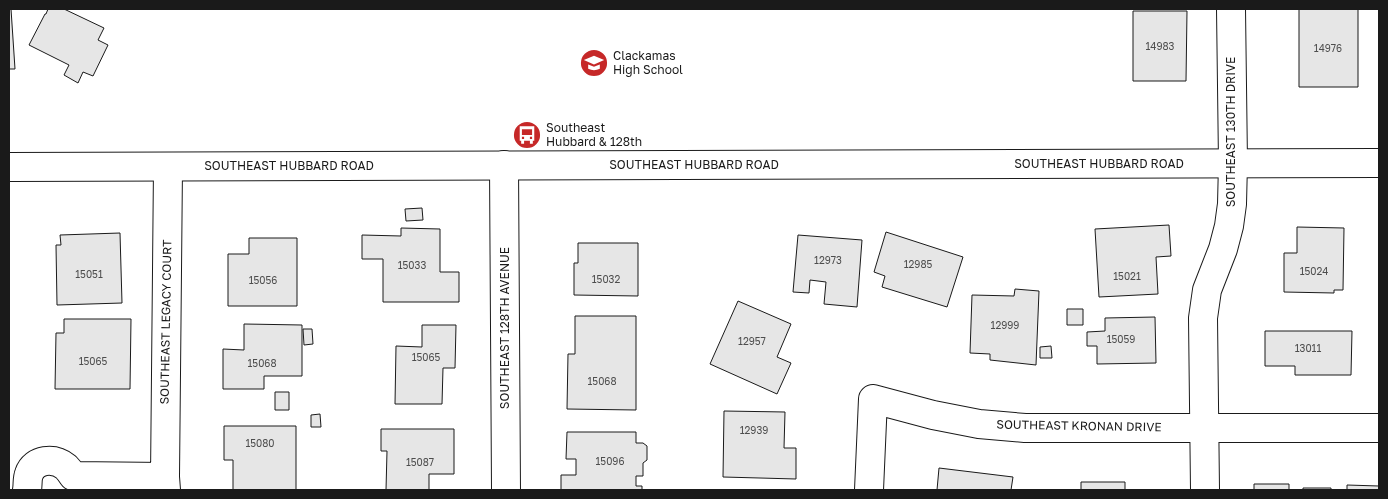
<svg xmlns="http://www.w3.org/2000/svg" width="1388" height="499" font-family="'Golos Text',sans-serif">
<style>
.building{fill:#e6e6e6;stroke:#1a1a1a}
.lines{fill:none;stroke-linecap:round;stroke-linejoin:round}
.street-casing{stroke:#1a1a1a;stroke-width:30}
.secondary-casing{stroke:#1a1a1a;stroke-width:30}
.street{stroke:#fff;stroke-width:28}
.secondary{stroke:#fff;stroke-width:28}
.labels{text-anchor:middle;stroke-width:4;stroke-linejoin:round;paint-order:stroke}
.number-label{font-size:10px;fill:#4d4d4d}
.poi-label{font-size:12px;fill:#1a1a1a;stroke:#fff;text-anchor:start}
.street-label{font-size:12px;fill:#1a1a1a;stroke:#fff}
</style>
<rect width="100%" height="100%" fill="#fff"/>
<path class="building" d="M 11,9 L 15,69 L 9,69 L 9,10 Z
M 48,9 L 64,9 L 104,28 L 98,40 L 108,45 L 93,76 L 83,72 L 78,83 L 64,75 L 69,65 L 29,45 L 45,14 L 46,14 Z
M 1299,9 L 1358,9 L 1358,87 L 1299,87 Z
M 1133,11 L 1187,11 L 1186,81 L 1133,81 Z
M 422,208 L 423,220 L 406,221 L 405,209 Z
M 1169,225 L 1171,256 L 1156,257 L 1158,294 L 1099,297 L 1095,229 Z
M 1297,227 L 1344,228 L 1343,290 L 1334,290 L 1334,293 L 1284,292 L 1284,253 L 1297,253 Z
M 401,228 L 440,229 L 440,272 L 459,272 L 459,302 L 383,302 L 383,259 L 362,259 L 362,235 L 401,236 Z
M 886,232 L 963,257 L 947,307 L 882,287 L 885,276 L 874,272 Z
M 120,233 L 122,303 L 57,305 L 56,245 L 61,245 L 60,235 Z
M 798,235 L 862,240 L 857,307 L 824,304 L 826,282 L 810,280 L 809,293 L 793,292 Z
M 249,238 L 297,238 L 297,306 L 228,306 L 228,254 L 249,254 Z
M 578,243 L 638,243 L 638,296 L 574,295 L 574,263 L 578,263 Z
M 1015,289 L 1039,291 L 1036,365 L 990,360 L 990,354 L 970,353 L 972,295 L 1014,296 Z
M 738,301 L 791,324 L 777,357 L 791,363 L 777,394 L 710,364 Z
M 1067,309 L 1083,309 L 1083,325 L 1067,325 Z
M 575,316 L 636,316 L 636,410 L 567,409 L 568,354 L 575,354 Z
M 1155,317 L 1156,363 L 1097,364 L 1097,346 L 1087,346 L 1087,332 L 1105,331 L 1105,318 Z
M 64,319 L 131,319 L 130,389 L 55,389 L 56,333 L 64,333 Z
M 244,324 L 302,325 L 302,376 L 264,376 L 264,389 L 223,389 L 223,349 L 244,350 Z
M 422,325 L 456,325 L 455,368 L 443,368 L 442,404 L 395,404 L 396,346 L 422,347 Z
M 303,329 L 312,329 L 313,344 L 304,345 Z
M 1265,331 L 1352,331 L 1351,375 L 1295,375 L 1295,366 L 1265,366 Z
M 1051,346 L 1052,358 L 1040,358 L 1040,347 Z
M 275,392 L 289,392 L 289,410 L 275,410 Z
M 724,411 L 785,412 L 784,448 L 796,448 L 796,479 L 723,477 Z
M 320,414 L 321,427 L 311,427 L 311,415 Z
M 224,426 L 296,426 L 296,490 L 233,490 L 233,460 L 224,460 Z
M 381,429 L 454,429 L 454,474 L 429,474 L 429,490 L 386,490 L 387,451 L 381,451 Z
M 567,432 L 636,432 L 636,443 L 643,443 L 647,446 L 647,460 L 643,463 L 643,476 L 636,476 L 636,486 L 642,486 L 642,490 L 561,490 L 561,475 L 576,475 L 576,459 L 566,459 Z
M 939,468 L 1013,477 L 1011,490 L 937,490 Z
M 1081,482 L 1125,482 L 1125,490 L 1081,490 Z
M 1254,484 L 1289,484 L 1289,490 L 1254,490 Z
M 1347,485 L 1379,486 L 1379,490 L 1347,490 Z
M 1303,488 L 1331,488 L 1331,490 L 1303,490 Z"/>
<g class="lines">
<defs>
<path id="street" d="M 504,165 L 506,490
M 73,476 L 165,477
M 27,490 C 28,485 27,479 29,474 C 34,459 54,457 66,467 C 68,469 71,473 73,476
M 166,490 L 165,477 L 168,167
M 869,490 L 873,399 L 933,415 L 979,424 L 1025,428 L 1379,428
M 1205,490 L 1203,318 L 1207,290 L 1223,249 L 1229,226 L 1232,204 L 1233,163 L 1231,9"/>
<path id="secondary" d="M 9,167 L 1379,163"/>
</defs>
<use href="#street" class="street-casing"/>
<use href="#secondary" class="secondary-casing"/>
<use href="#street" class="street"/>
<use href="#secondary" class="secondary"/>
</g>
<defs>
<symbol id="school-disc" viewBox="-11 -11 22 22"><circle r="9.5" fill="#c62828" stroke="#fff"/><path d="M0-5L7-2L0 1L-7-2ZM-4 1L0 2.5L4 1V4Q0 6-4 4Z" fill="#fff"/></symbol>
<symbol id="bus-disc" viewBox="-11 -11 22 22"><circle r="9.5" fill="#c62828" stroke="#fff"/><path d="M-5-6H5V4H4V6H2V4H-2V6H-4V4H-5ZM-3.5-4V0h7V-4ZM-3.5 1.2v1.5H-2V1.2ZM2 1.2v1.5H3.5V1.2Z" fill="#fff"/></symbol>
</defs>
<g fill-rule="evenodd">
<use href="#school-disc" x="578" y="47" width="32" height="32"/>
<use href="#bus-disc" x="511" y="119" width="32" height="32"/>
</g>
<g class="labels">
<g class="number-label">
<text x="1160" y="50">14983</text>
<text x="1328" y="52">14976</text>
<text x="828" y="264">12973</text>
<text x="918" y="268">12985</text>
<text x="412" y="269">15033</text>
<text x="1314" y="275">15024</text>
<text x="89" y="278">15051</text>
<text x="1127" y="280">15021</text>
<text x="606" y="283">15032</text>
<text x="263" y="284">15056</text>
<text x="1005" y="329">12999</text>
<text x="1121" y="343">15059</text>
<text x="752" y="345">12957</text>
<text x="1308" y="352">13011</text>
<text x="426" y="361">15065</text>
<text x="93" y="365">15065</text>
<text x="262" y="367">15068</text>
<text x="602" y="385">15068</text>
<text x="754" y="434">12939</text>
<text x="260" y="447">15080</text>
<text x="610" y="465">15096</text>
<text x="420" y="466">15087</text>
</g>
<g class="poi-label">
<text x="613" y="60">Clackamas<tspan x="613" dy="14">High School</tspan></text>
<text x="546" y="132">Southeast<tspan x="546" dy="14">Hubbard &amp; 128th</tspan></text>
</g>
<g class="street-label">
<text transform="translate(1231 132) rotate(-90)" y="4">SOUTHEAST 130TH DRIVE</text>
<text x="1099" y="168">SOUTHEAST HUBBARD ROAD</text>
<text x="694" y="169">SOUTHEAST HUBBARD ROAD</text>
<text x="289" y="170">SOUTHEAST HUBBARD ROAD</text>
<text transform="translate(166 322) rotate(-89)" y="4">SOUTHEAST LEGACY COURT</text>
<text transform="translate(505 328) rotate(-90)" y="4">SOUTHEAST 128TH AVENUE</text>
<text transform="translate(1079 426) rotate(1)" y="4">SOUTHEAST KRONAN DRIVE</text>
</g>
</g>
<rect width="1388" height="499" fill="none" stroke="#1a1a1a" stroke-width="20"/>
</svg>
